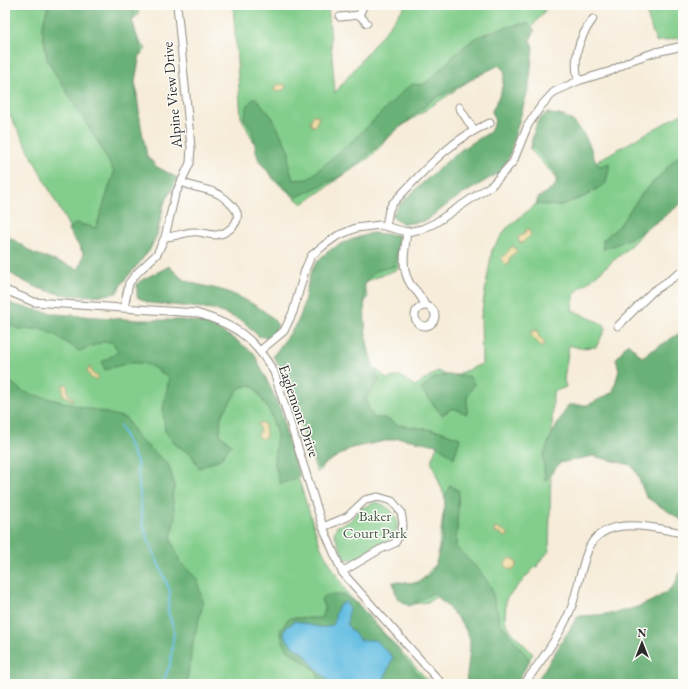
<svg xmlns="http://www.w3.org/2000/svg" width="688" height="689" font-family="'EB Garamond',serif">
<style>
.green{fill:#83ce8c;stroke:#577c5c}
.forest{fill:#6ab178;stroke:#4a6e52}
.sand{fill:#eeda9e;stroke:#8c8264}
.water{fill:#64bee2;stroke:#487486}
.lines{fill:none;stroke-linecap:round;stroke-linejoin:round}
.stream{stroke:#64bee2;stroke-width:2}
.street-casing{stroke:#908c82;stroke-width:9}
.street{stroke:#fff;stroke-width:7}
.labels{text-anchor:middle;stroke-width:3;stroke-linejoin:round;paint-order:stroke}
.street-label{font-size:15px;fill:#2b2b2b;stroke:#fdfcf7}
.park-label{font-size:15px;fill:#455c48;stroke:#fdfcf7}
</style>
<rect width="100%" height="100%" fill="#fdfcf7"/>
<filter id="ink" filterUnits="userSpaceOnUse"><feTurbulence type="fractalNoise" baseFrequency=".025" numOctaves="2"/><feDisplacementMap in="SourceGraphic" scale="8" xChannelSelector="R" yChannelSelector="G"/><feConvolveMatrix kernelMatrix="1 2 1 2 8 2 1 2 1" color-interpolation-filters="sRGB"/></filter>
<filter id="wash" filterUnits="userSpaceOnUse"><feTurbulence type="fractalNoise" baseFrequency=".012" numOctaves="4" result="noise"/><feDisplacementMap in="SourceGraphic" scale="16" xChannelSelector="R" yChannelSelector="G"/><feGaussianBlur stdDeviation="0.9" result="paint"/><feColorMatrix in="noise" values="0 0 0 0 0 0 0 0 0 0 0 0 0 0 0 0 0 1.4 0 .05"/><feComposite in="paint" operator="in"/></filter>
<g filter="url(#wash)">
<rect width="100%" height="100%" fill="#f6ecd9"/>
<path class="green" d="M 5,5 L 138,6 L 138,14 L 130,23 L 132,31 L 146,49 L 129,67 L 138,94 L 133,100 L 141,155 L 166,195 L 157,235 L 149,252 L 127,273 L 117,293 L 98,295 L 92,270 L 5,106 Z
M 233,5 L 328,5 L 335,93 L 406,5 L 549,5 L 529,31 L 472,79 L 396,130 L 370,157 L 302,204 L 273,179 L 241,117 Z
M 644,5 L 683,5 L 683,37 L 656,42 Z
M 547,112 L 579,128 L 595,162 L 683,113 L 683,190 L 625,251 L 575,293 L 572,310 L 605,325 L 604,327 L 606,328 L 596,347 L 579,348 L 569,345 L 564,380 L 566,387 L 553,392 L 549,551 L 538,564 L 537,567 L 534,568 L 506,599 L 505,621 L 511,631 L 533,654 L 520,673 L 476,636 L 439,595 L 428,602 L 407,605 L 400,582 L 413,584 L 423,579 L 437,562 L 443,514 L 447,503 L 431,461 L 440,438 L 386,432 L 332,457 L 317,473 L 282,370 L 315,341 L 397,241 L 400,247 L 398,269 L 370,280 L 363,286 L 368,296 L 360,312 L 370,368 L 377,370 L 387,379 L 400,376 L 415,386 L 438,371 L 450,377 L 482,364 L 481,316 L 492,250 L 506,229 L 561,183 L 530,149 L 537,130 Z
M 5,301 L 19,308 L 268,386 L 321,548 L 347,593 L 431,684 L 176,684 L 5,411 Z
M 376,502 C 393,507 406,523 391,539 C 386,544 380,544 374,547 C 365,553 356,563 344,558 L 334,533 L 337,526 L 348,522 L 362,508 Z"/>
<path class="forest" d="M 48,5 L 133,5 L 134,14 L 132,20 L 141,49 L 135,81 L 141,126 L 147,156 L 157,167 L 178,178 L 163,206 L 156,237 L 141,261 L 113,294 C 68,299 43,295 5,270 L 5,234 L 33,253 L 79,269 L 84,253 L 68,230 L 76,223 L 96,228 L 114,172 L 98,142 L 47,60 L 42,28 Z
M 528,23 L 535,30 L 530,40 L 533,48 L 529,86 L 509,157 L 500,172 L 455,199 L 425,221 L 404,224 L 391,216 L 400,204 L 439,168 L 462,149 L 490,132 L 495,121 L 492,111 L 501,92 L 505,72 L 499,65 L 432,100 L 345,174 L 297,197 C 287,189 262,169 258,158 C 252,140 258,135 244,118 L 248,105 L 255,97 L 272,117 L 289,151 L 289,166 L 293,180 L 308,179 L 359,135 L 404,90 L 413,84 L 423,85 C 438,72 451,58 466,45 C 481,32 508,26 528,23 Z
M 545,114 C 568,113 579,123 589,144 C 593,152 592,159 600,166 L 610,163 L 606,183 L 584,197 L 558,206 L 536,204 L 538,198 L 556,185 L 556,173 L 531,143 L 537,122 Z
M 683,151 L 683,202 C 659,221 633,241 603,249 L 603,240 L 618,227 L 641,195 Z
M 372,233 L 399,235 L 395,266 L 376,271 L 365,282 C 364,316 363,349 380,380 L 366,398 L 369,410 L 374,418 L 385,418 L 398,425 L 440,431 L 460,438 L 454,458 L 437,445 L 400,438 L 351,448 L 318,468 L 294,392 L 273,356 C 281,345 290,334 297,323 C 304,309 305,294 309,279 C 316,250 346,241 372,233 Z
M 169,266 C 174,271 179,277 185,280 C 200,287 217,287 230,293 C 245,299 271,312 278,326 L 270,338 L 258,336 L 243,321 L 213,309 L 149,303 L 137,297 L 137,284 C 146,276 158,273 169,266 Z
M 5,299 L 14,305 L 56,314 L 139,320 L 182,320 L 205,323 L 233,338 L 254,353 L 281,410 L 288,442 L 300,477 L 280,484 L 274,461 L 277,435 L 271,414 L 255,388 L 250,385 L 239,388 L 221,417 L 220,435 L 232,444 L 220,459 L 199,468 L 191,454 L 176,445 L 165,431 L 163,409 L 169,379 C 145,358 135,360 105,370 L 102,362 L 118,352 L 113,342 L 103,342 L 79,351 L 55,335 L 42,329 L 18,329 L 5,321 Z
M 683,331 L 683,521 L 646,497 L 637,474 L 631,465 L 593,456 L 560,463 L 545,481 L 543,457 L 552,434 L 568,405 L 588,405 L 613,392 L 619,370 L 616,359 L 628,343 L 642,357 Z
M 447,375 L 469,376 L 474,384 L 467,397 L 467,414 L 453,408 L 442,415 L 421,389 L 434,378 Z
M 5,377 L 23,392 L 126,418 L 137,437 L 168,464 L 175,486 L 172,495 L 175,516 L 171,539 L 180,562 L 197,579 L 203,604 L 193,642 L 187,681 L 188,684 L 5,684 Z
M 450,485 L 459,491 L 456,547 L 480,571 L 491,587 L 500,623 L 530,660 L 516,684 L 466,684 C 467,671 470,656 470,643 C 469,626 445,604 433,593 L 409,606 L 397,598 L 393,582 L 419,583 L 433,572 L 442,542 L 445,497 Z
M 683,567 L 683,684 L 535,684 L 578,616 C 610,615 646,610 671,588 C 676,584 679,574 683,567 Z
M 326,595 L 344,595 L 359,605 L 421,678 L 414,684 L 321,684 L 316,671 L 285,648 L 280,631 L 289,618 L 321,618 L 325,610 L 321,599 Z"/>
<path class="sand" d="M 278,84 L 285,85 L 286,87 L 283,90 L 275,92 L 274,89 Z
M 314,114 L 319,117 L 315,126 L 312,126 L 310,122 Z
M 528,228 L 531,235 L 522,243 L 519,242 L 518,237 L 523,235 Z
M 513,246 L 517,251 L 510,257 L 509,264 L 505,265 L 501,258 C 508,254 508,249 513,246 Z
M 537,330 L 539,337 L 544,341 L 543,347 L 541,347 C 538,341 532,339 530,332 Z
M 89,367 L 91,368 L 92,373 L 98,377 L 96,380 L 91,378 L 87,372 Z
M 63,384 L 67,385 L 68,394 L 73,398 L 73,400 L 63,395 Z
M 261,422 L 265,425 L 266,437 L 261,439 L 258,435 L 260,431 L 258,424 Z
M 495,528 L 505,531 L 509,535 L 504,537 L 501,533 L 494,533 Z
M505.5 564a5.5 5.5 0 1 1 11 0a5.5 5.5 0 1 1-11 0Z"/>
<path class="water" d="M 346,602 L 349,609 L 347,625 L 360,640 L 375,640 L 393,657 L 382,684 L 331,684 L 311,663 L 304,653 L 291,645 L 284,634 L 286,628 L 295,621 C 306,623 324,632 334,624 C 335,615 336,604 346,602 Z"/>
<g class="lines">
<path class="stream" d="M 120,426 L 137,462 L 143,525 L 148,539 L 170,591 L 168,612 L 174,630 L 170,665 L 162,684"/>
</g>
</g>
<g filter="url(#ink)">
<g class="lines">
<defs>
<path id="street" d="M 359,15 L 367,23
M 340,17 L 359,15 L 364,5
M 578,81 C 573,57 578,39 593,19
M 459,107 L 473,129
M 386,226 L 389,210 L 392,204 C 422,173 450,139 490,123
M 407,232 C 405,250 400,269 411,285 C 417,292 422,296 425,306
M 165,237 C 175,237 182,233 192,232 C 200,231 208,235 216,235 C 226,234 240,224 237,213 C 235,207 225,198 220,195 C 209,188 195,189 182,182
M 5,290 L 34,302 L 196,313 C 236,325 253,337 274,372 L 323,527 L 342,572 L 442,684
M415 316a10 10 0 1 1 20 0a10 10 0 1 1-20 0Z
M 124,308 L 129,283 L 138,272 L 157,254 L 165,237 L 175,195 L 190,163 L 191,147 L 177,5
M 618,326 L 652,292 L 683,271
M 261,350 L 284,331 L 293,312 L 305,270 L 311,256 L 323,246 L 337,236 L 356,228 L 380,225 L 407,232 L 422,229 L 435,223 L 492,185 L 513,162 L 528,125 L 541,106 L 554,92 L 578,81 L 611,71 L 632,60 L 656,52 L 683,46
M 323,527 L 347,517 L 365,500 L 378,497 L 392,501 L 401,512 L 403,524 L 401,532 L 395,543 L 379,550 L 342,572
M 524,684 C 539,664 564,629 572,606 C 578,587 581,568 588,550 C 603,513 654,528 683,533"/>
</defs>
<use href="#street" class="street-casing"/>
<use href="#street" class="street"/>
</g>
</g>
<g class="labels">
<g class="street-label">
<text transform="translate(172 95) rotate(-95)" y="5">Alpine View Drive</text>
<text transform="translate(299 411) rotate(71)" y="5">Eaglemont Drive</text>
</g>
<g class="park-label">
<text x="375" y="521">Baker<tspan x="375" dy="17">Court Park</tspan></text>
</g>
</g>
<rect width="688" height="689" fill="none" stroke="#fdfcf7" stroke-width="20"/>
<g transform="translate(642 643)" stroke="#fdfcf7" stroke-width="3" paint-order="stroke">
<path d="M0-3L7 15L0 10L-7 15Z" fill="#2b2b2b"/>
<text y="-6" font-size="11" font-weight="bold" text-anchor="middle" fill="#2b2b2b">N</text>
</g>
</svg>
